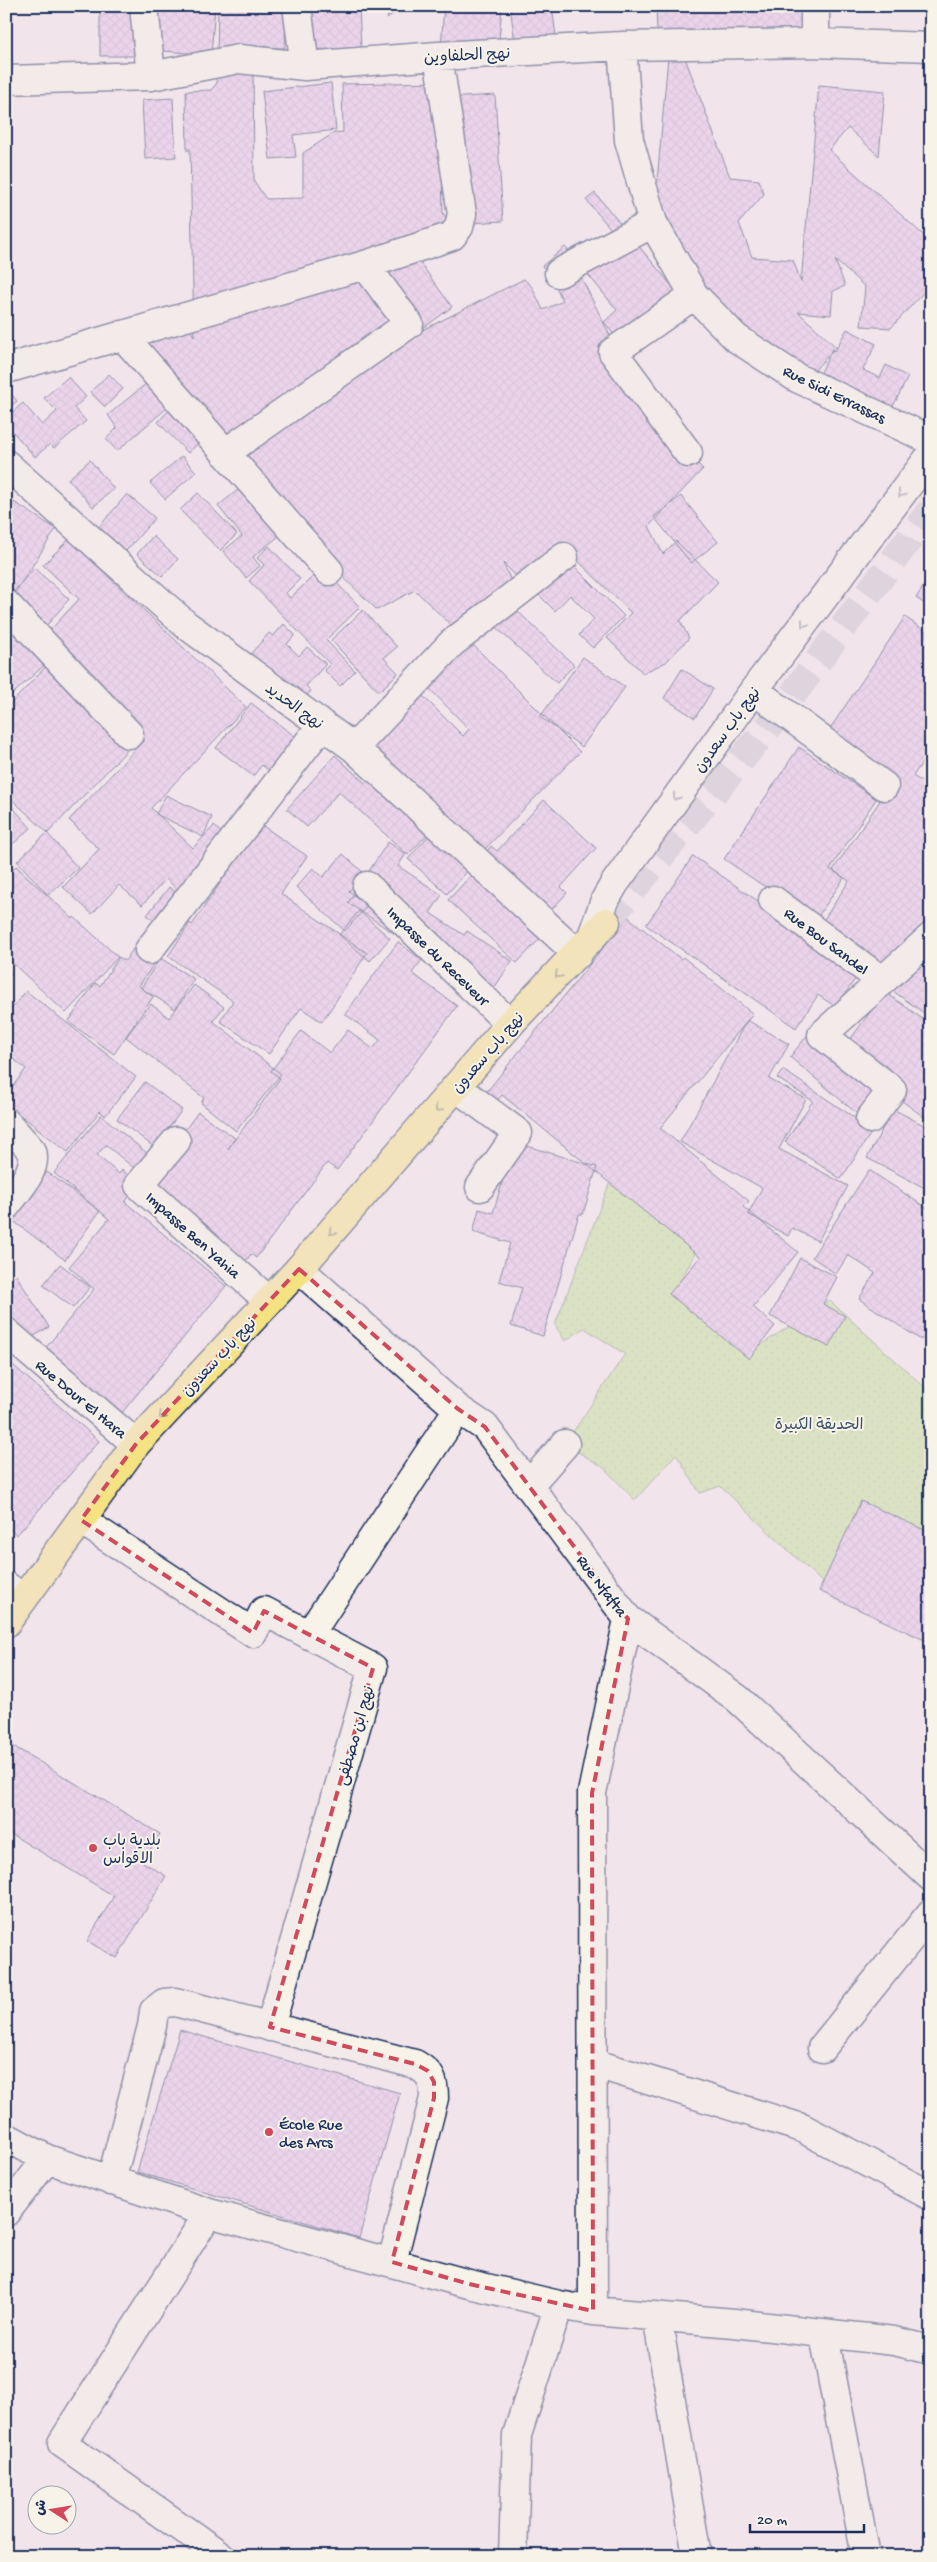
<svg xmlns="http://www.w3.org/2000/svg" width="937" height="2562" font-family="'Gochi Hand','Playpen Sans Arabic',sans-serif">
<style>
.garden{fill:url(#garden-dots);stroke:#6e887b}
.building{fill:url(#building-cross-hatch);stroke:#1b2f5e}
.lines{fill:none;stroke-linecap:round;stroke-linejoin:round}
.major-tunnel{stroke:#c6c0ce;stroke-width:28;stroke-dasharray:28 14;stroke-linecap:butt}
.minor-casing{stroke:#1b2f5e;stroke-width:31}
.major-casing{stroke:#1b2f5e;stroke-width:31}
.minor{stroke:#f7f3e8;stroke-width:28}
.major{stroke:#f5e381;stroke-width:28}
.oneway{stroke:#8991a3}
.oneway2{stroke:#888970}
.marked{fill:none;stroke:#d1495b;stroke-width:4;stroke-dasharray:10 6;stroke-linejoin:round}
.poi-dot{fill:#d1495b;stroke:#f7f3e8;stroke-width:2}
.labels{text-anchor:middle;stroke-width:4;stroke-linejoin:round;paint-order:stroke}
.street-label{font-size:16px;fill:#1b2f5e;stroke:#f7f3e8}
.park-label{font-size:16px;fill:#3c526a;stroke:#f7f3e8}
.poi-label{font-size:16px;fill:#1b2f5e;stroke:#f7f3e8;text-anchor:start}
</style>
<defs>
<pattern id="garden-dots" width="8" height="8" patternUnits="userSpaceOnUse" patternTransform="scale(1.25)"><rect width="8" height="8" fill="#c2e098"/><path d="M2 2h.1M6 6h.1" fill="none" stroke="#a6c085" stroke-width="1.8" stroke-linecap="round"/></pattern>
<pattern id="building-cross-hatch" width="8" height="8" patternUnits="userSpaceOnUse" patternTransform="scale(1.25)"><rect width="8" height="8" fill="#e4c1ed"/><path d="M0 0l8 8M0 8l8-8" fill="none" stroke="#c3a6ce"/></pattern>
</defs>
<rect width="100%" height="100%" fill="#f1e4ea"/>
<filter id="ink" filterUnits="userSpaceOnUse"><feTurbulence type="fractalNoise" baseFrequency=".02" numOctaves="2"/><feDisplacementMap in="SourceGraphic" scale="10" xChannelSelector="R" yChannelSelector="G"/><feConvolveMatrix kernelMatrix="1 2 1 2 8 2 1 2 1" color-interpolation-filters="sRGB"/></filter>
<g filter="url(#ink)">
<path class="garden" d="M 613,1174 L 704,1238 L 671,1297 L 758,1347 L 829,1300 L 931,1393 L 931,1554 L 824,1584 L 720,1486 L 700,1493 L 676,1454 L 635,1500 L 603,1467 L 565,1444 L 625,1354 L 584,1328 L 565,1341 L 555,1325 Z"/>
<path class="building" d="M 100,6 L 145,6 L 146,56 L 100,56 Z
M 157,6 L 215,6 L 211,55 L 152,50 Z
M 218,6 L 286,6 L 285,48 L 260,48 L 217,58 Z
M 304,6 L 359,6 L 361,48 L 305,50 Z
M 391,6 L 401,6 L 387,19 Z
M 444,6 L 502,6 L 498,51 L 441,47 Z
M 510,6 L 552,6 L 557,44 L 516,50 Z
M 656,6 L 802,6 L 801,30 L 657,31 Z
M 668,56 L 685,58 L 730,177 L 759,180 L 764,194 L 739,223 L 752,257 L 793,260 L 801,282 L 819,85 L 885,91 L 879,156 L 848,128 L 829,150 L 931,242 L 931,284 L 891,328 L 861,326 L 865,287 L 835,260 L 845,286 L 833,291 L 831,315 L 798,312 L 836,347 L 798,388 L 693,275 L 631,218 L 643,204 L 655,205 Z
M 212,65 L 253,65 L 254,181 L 266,199 L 303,198 L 303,153 L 334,133 L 343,132 L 342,84 L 440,82 L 443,213 L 452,227 L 382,264 L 397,330 L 213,448 L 149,347 L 149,340 L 183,319 L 194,336 L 190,149 L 187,151 L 186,91 L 211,90 L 217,83 Z
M 331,83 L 336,130 L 293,135 L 296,157 L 270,159 L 262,91 Z
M 495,95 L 503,221 L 455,224 L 448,98 Z
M 173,98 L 176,157 L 145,159 L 142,100 Z
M 595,193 L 681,297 L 623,346 L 604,322 L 617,310 L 581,266 L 558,285 L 542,266 L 565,247 L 575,259 L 611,229 L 586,200 Z
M 931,208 L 931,224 L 926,222 Z
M 413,253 L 452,307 L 418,332 L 379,277 Z
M 579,273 L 651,418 L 703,469 L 649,526 L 663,554 L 676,541 L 718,582 L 680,621 L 689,638 L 666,662 L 643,673 L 607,638 L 631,613 L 565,548 L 527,587 L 503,563 L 512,583 L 461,635 L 415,590 L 377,610 L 210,447 L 367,358 L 524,279 L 532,287 L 543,310 L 563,301 L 555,285 Z
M 847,329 L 876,344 L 863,370 L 880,378 L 886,365 L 908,377 L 886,420 L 816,383 L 832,349 L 835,351 Z
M 109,374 L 123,389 L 105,407 L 90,392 Z
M 68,377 L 86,397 L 74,408 L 86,421 L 54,448 L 50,444 L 35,457 L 6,424 L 6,418 L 23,403 L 42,425 L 57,411 L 44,398 Z
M 148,382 L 168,407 L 117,451 L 106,439 L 117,428 L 108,415 Z
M 6,388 L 17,401 L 6,410 Z
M 172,407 L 203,439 L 188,453 L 158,422 Z
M 182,456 L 196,472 L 165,499 L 150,483 Z
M 90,460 L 114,489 L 93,507 L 68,479 Z
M 239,489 L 259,512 L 264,508 L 284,532 L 253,557 L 260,566 L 246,578 L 223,551 L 242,536 L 218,506 Z
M 6,490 L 12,496 L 6,500 Z
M 198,493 L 237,534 L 220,551 L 180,510 Z
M 127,494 L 155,518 L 126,551 L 99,527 Z
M 681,496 L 718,542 L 691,563 L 654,517 Z
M 14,502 L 56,529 L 11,599 L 6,596 L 6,514 Z
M 153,536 L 178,559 L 162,576 L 137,554 Z
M 69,539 L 246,707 L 151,808 L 193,848 L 214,826 L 236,846 L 186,898 L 166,879 L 142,905 L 119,885 L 92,914 L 63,887 L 99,849 L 69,820 L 145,739 L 40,641 L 79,599 L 43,565 Z
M 269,546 L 300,579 L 286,593 L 290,598 L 322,568 L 360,607 L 326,640 L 355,671 L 340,686 L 324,670 L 330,664 L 249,581 L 264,565 L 257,558 Z
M 565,557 L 624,616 L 593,648 L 579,635 L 594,619 L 570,595 L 555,611 L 533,589 Z
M 34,568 L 69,599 L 42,631 L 6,600 Z
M 931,575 L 931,608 L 916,598 Z
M 509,603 L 574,665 L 557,683 L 491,623 Z
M 363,610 L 397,647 L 384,658 L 398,673 L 379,692 L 331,640 Z
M 6,612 L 50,660 L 6,700 Z
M 905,617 L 931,635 L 931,750 L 913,776 L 931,788 L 931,922 L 892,980 L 817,930 L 849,881 L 833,870 L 886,792 L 817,748 Z
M 284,624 L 295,635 L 287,644 L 299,656 L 307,647 L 326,664 L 306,686 L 311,691 L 298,705 L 247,658 L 269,633 L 273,636 Z
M 464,636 L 580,752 L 475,859 L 358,741 L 413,686 L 463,736 L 469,729 L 421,680 Z
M 583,657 L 625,687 L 582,747 L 540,717 Z
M 48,664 L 133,744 L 48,833 L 6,794 L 6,771 L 11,765 L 6,760 L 6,709 Z
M 682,669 L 713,689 L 695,718 L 664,698 Z
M 251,703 L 314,751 L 288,786 L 262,765 L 253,776 L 216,748 Z
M 799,747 L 876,799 L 830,869 L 844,878 L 815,921 L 724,859 Z
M 335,755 L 365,783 L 370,777 L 430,832 L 408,855 L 339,792 L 307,827 L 287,809 Z
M 166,795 L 212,817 L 203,837 L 156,814 Z
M 6,800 L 31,828 L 6,850 Z
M 544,800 L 596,848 L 561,887 L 567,893 L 540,922 L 548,930 L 517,963 L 448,900 L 476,870 L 473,867 L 491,846 L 497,851 Z
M 260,824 L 307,856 L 281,894 L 367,953 L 322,1022 L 301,1008 L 269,1054 L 220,1021 L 233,1001 L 168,956 L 190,923 L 192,925 Z
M 433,831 L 472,866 L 447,894 L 408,859 Z
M 47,833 L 78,868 L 48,895 L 17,861 Z
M 388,842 L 406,854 L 398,866 L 442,895 L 430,913 L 464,935 L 467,931 L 512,961 L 489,996 L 348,903 Z
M 343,854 L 365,874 L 349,891 L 367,906 L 345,931 L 296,887 L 313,868 L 323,877 Z
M 693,856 L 860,972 L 836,1007 L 818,995 L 796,1028 L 646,925 Z
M 16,866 L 73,919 L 74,917 L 118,957 L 66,1013 L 6,957 L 6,877 Z
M 169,887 L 190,904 L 168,931 L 147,915 Z
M 359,911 L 390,938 L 370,961 L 339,935 Z
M 628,917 L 681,959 L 683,957 L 753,1014 L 660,1128 L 749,1201 L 743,1207 L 798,1252 L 753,1307 L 775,1326 L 749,1359 L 669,1294 L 700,1257 L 502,1095 L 491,1109 L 480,1100 Z
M 398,942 L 422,960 L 412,973 L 457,1006 L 337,1170 L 327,1163 L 256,1258 L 251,1254 L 236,1275 L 138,1203 L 173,1155 L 169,1152 L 198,1112 L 235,1138 L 228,1149 L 280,1078 L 271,1071 L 301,1031 L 330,1053 L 348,1030 L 373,1049 L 380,1040 L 345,1014 Z
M 135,946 L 156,961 L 139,986 L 153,997 L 114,1054 L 68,1022 L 95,983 L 100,986 L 119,957 L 125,961 Z
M 917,951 L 931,961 L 931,1018 L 890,989 Z
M 160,958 L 194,979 L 175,1009 L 141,988 Z
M 6,970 L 12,974 L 6,980 Z
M 194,985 L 224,1007 L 213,1021 L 281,1074 L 236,1131 L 201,1103 L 204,1098 L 126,1037 L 151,1004 L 169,1018 Z
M 26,991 L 136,1077 L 105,1116 L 100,1111 L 68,1152 L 6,1104 L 6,1095 L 26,1069 L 6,1053 L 6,1016 Z
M 885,992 L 931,1025 L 931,1122 L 898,1098 L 849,1041 Z
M 747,1020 L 789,1044 L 769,1079 L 806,1099 L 779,1149 L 848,1186 L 818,1241 L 792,1228 L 788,1236 L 748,1214 L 762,1188 L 680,1142 Z
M 814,1027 L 886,1088 L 861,1117 L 790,1057 Z
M 783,1070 L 873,1130 L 841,1179 L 785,1142 L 813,1101 L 777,1078 Z
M 145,1082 L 182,1110 L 154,1147 L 117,1119 Z
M 893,1109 L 931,1129 L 931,1197 L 923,1193 L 925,1188 L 867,1158 Z
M 101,1115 L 160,1164 L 147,1179 L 106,1145 L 97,1155 L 119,1174 L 122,1170 L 139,1184 L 125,1202 L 226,1286 L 111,1426 L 34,1362 L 94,1289 L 69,1267 L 109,1219 L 54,1173 Z
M 514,1142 L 597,1167 L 583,1214 L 579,1214 L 543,1336 L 511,1326 L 522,1288 L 499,1281 L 510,1243 L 473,1232 L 479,1209 L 493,1213 Z
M 869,1170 L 931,1211 L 931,1326 L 921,1340 L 859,1299 L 875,1273 L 848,1255 L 836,1274 L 812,1257 Z
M 47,1172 L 100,1211 L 65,1260 L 12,1220 Z
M 800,1258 L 837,1277 L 823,1304 L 845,1316 L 829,1347 L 770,1316 Z
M 60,1264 L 90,1287 L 73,1308 L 43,1285 Z
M 16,1275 L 49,1327 L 20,1345 L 6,1324 L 6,1281 Z
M 6,1359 L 99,1441 L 17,1535 L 6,1526 Z
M 861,1501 L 931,1533 L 931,1643 L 819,1591 Z
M 13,1746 L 160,1834 L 143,1862 L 166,1876 L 117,1958 L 87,1941 L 114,1896 L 6,1831 L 6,1758 Z
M 180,2030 L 400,2093 L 359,2238 L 137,2172 Z"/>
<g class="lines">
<path class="major-tunnel" d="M 606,922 L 769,726 L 931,510"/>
<defs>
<path id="minor" d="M 144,6 L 151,76
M 297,6 L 305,66
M 815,6 L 815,43
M 622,46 L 629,140 L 653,223 L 694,295 L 736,338 L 797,378 L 931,440
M 6,80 L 151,76 L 239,59 L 305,66 L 438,56 L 622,46 L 815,43 L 931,47
M 559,273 L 653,223
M 122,335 L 329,571
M 6,369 L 365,265 L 452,236 L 459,227 L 462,214 L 438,56
M 225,453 L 409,324 L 365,265
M 688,453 L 613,352 L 694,295
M 6,464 L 185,624 L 354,748 L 578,954
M 6,604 L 129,734
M 754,690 L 884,786
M 354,748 L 452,643 L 564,557
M 367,886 L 510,1024
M 773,900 L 881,980
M 591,939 L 605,900 L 615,883 L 754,690 L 931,455
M 149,950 L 322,725
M 456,1087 L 518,1133 L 480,1187
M 870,1119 L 892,1090 L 822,1035 L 931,937
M 6,1122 L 32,1151 C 38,1170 17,1191 6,1206
M 176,1141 L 139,1185 L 269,1301
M 299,1269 L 458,1409 L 485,1427 L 628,1619 L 738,1699 L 931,1877
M 6,1332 L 136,1444
M 529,1485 L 565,1444
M 81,1520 L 253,1633 L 264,1611 L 373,1668 L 270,2027
M 6,1586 L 23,1598
M 309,1635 L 458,1409
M 822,2048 L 931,1913
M 593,2063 L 802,2128 L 931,2196
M 6,2137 L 47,2159 L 209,2213 L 469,2284 L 559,2305 L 593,2311 L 734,2323 L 894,2341 L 931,2350
M 111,2181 L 152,2026 L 154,2011 L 164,2003 L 175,2002 L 415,2064 C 431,2073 434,2080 434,2098 L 392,2262
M 6,2212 L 47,2159
M 209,2213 L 62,2443 L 221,2556
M 593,2311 L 592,1793 L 628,1619
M 657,2316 L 697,2556
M 824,2335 L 866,2556
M 513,2556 L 517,2435 L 559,2305"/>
<path id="major" d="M 6,1623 L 136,1444 L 299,1269 L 510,1024 L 606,922"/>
</defs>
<use href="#minor" class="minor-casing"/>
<use href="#major" class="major-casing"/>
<use href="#minor" class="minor"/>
<use href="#major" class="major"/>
</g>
<defs><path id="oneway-chevron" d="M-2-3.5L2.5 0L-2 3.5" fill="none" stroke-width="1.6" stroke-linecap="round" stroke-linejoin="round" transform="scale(1.25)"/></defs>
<g class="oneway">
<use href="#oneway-chevron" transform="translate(901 494) rotate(127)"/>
<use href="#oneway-chevron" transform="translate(804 624) rotate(127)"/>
<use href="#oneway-chevron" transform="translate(676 797) rotate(126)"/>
</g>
<g class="oneway2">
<use href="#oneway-chevron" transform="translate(558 975) rotate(134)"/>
<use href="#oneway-chevron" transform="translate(438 1109) rotate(131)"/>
<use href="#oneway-chevron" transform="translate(332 1232) rotate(131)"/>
<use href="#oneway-chevron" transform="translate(162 1416) rotate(133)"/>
</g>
</g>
<path d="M0 0H937V2562H0ZM 299,1269 L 458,1409 L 485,1427 L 628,1619 L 592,1793 L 593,2311 L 469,2284 L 392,2262 L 434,2098 L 434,2082 L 428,2071 L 415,2064 L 270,2027 L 373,1668 L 264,1611 L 253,1633 L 81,1520 L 136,1444 Z" fill="#f1e4ea" fill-opacity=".55" fill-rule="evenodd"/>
<path class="marked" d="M 299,1269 L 458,1409 L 485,1427 L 628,1619 L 592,1793 L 593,2311 L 469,2284 L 392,2262 L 434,2098 L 434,2082 L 428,2071 L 415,2064 L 270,2027 L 373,1668 L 264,1611 L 253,1633 L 81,1520 L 136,1444 Z"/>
<g class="poi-dot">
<circle cx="93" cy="1848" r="5"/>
<circle cx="269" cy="2132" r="5"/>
</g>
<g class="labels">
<g class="street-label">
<text transform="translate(467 54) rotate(-3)" y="6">نهج الحلفاوين</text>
<text transform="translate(835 393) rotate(26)" y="6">Rue Sidi Errassas</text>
<text transform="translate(295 705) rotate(36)" y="6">نهج الحديد</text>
<text transform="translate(726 729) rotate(-54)" y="6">نهج باب سعدون</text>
<text transform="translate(827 940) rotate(37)" y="6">Rue Bou Sandel</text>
<text transform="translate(439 955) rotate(44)" y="6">Impasse du Receveur</text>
<text transform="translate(487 1052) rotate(-49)" y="6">نهج باب سعدون</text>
<text transform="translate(194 1234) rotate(42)" y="6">Impasse Ben Yahia</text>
<text transform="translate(218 1356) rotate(-47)" y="6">نهج باب سعدون</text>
<text transform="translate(82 1398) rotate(40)" y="6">Rue Dour El Hara</text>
<text transform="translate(603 1585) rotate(53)" y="6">Rue Nfafta</text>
<text transform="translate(354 1735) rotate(-74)" y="6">نهج ابن مصطفى</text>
</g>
<g class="park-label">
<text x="819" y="1429">الحديقة الكبيرة</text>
</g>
<g class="poi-label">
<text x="103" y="1845">بلدية باب<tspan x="103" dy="18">الاقواس</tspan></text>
<text x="279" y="2129">École Rue<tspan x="279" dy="18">des Arcs</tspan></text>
</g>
</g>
<rect width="937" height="2562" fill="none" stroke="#f7f3e8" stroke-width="25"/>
<rect x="12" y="12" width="912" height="2537" fill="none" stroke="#1b2f5e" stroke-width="2" filter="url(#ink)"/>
<g transform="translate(52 2510) rotate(282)"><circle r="24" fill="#f7f3e8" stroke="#9fa5b1"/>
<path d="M0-4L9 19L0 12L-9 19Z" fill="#d1495b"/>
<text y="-8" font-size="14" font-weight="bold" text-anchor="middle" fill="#1b2f5e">ش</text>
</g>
<path d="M750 2524v8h114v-8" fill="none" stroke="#1b2f5e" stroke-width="2.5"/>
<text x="757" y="2524" font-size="15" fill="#1b2f5e" stroke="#f7f3e8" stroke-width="4" paint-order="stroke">20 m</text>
</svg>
